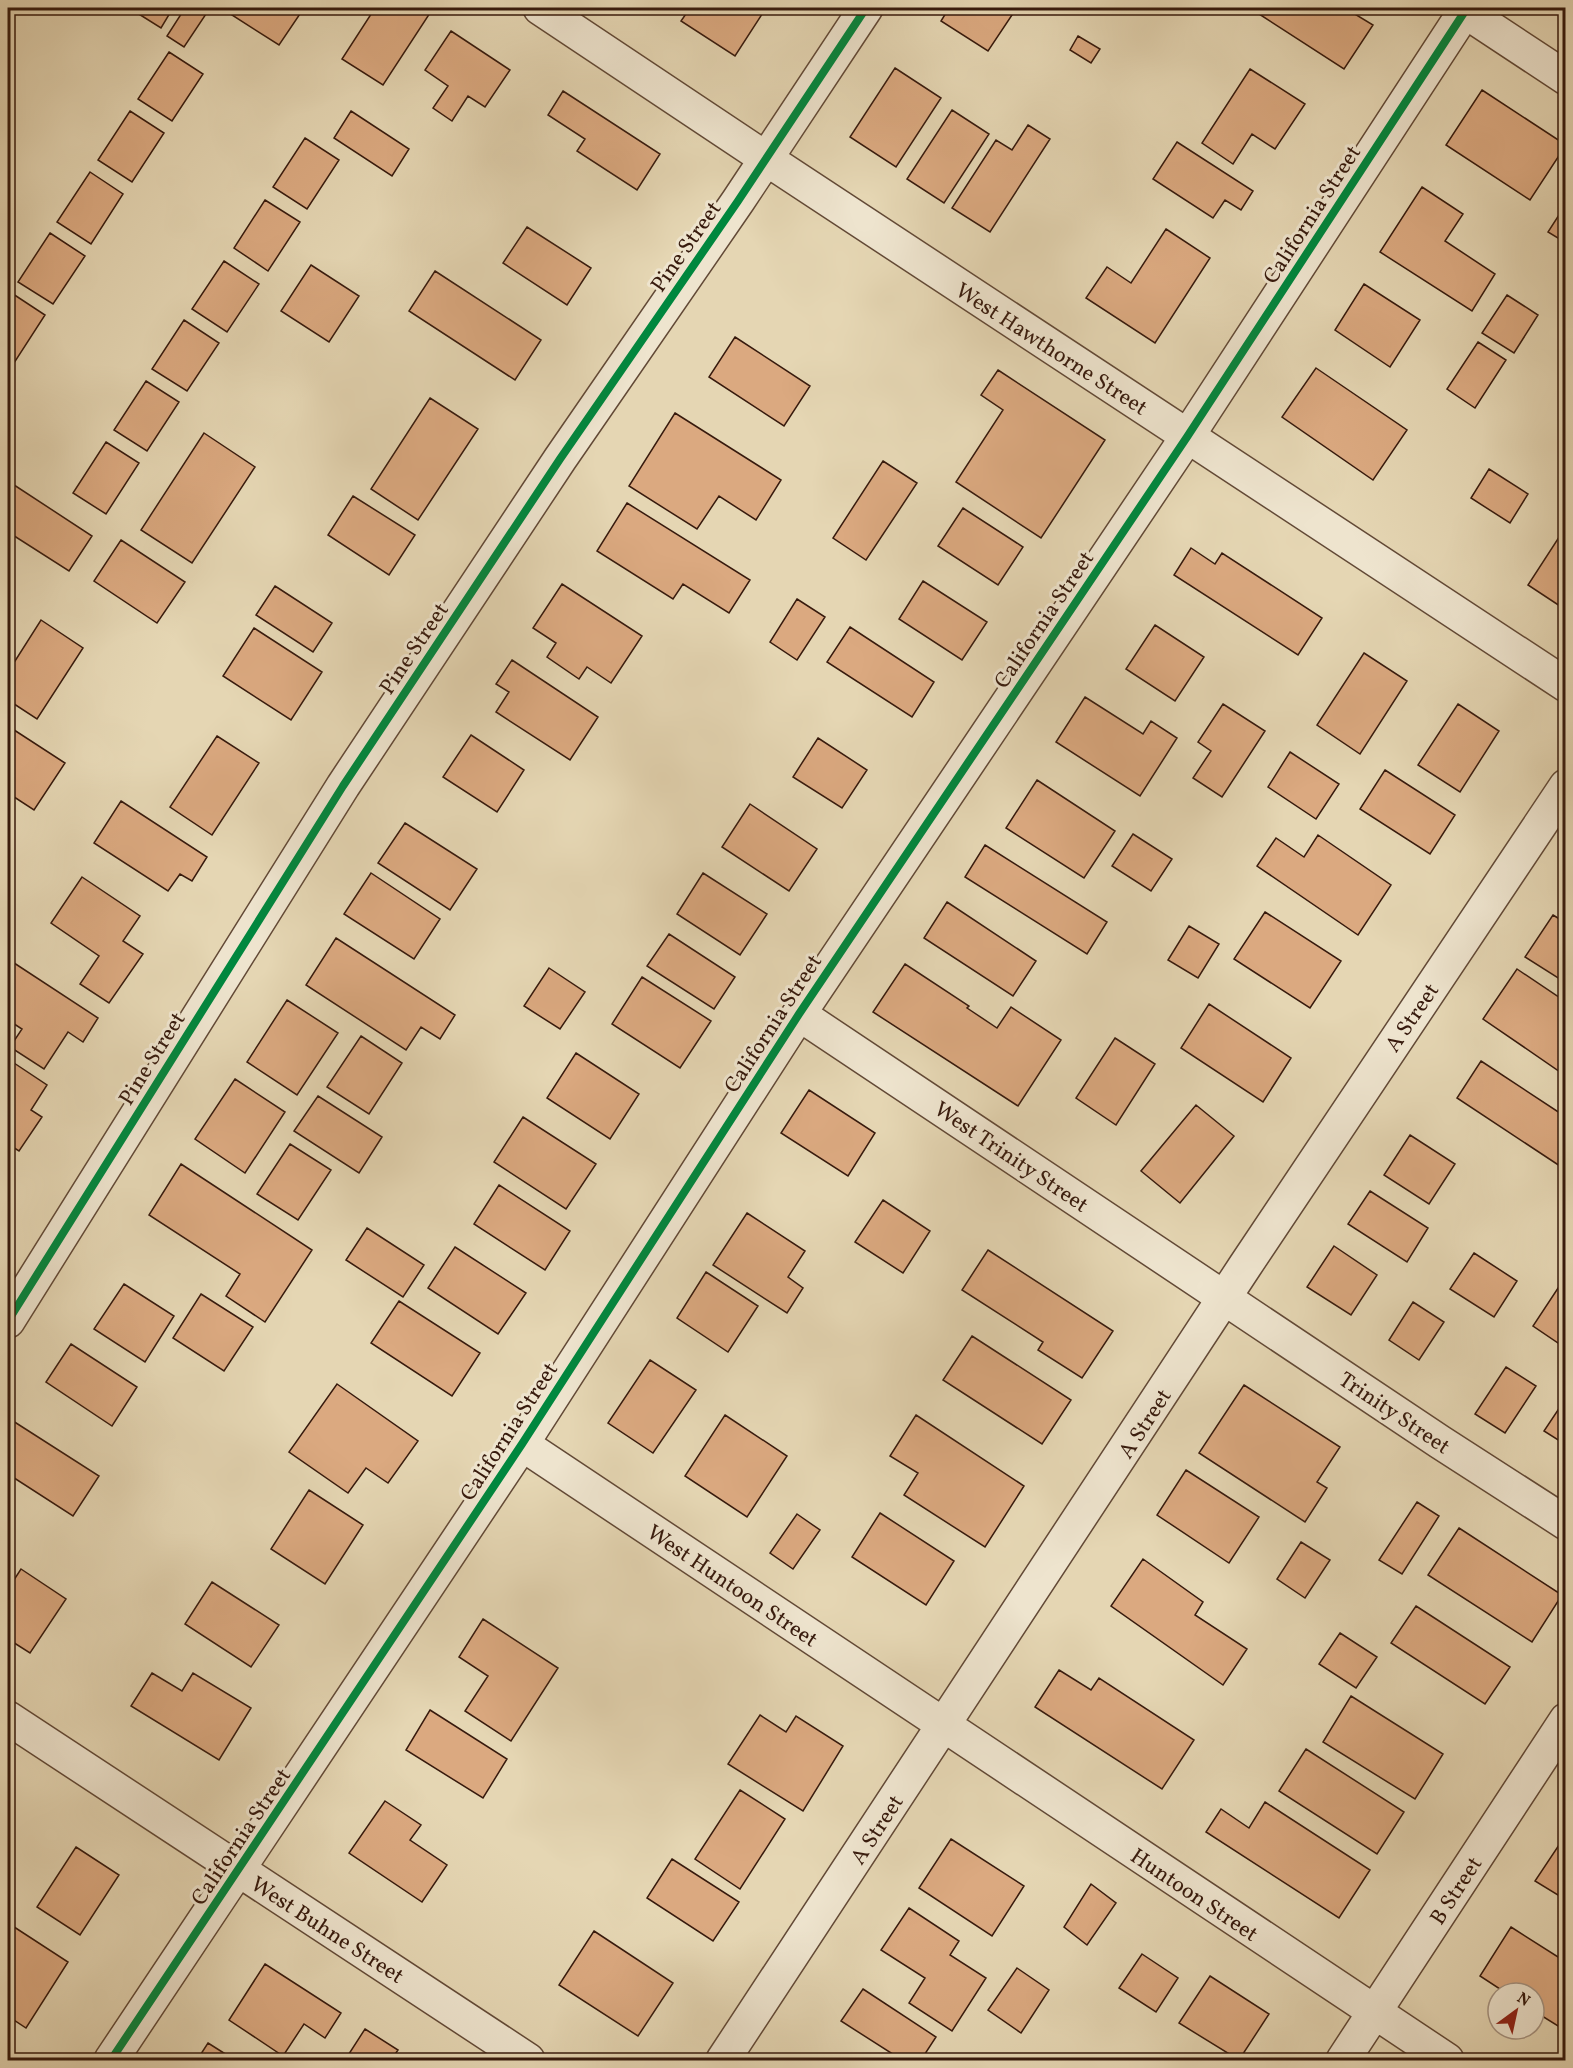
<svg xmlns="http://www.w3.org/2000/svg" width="1573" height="2068" font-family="Vollkorn,serif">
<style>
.building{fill:#dba980;stroke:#371a0d;stroke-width:1.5}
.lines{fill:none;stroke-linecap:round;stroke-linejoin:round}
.minor-casing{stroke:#624936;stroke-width:36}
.tertiary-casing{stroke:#624936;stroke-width:36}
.minor{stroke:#eee4ce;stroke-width:33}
.tertiary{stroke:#eee4ce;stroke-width:33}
.cycleway-casing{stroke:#eee4ce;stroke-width:11}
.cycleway{stroke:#00873e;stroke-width:8}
.labels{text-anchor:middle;stroke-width:6;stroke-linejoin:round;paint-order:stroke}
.street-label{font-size:22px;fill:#371a0d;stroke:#eee4ce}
</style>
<rect width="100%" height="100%" fill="#e5d6b3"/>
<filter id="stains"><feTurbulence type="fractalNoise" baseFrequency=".00333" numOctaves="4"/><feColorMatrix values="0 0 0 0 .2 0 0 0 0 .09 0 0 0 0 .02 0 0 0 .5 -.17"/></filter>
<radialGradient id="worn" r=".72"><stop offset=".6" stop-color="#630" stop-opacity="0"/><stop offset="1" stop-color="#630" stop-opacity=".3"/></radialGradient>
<path class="building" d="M 137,8 L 173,8 L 161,28 L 134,11 Z
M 185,8 L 210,8 L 184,47 L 167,36 Z
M 221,8 L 304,8 L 279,45 Z
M 375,8 L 422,8 L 430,13 L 383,85 L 342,59 Z
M 690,8 L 766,8 L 735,56 L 681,21 Z
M 949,8 L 1006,8 L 1014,12 L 988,51 L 941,21 Z
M 1263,8 L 1345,8 L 1373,25 L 1344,69 L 1259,14 Z
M 451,31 L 510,70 L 485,107 L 468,96 L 452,121 L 433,108 L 448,86 L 425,70 Z
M 1078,36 L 1100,49 L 1091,63 L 1070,50 Z
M 169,52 L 203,74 L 172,121 L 138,99 Z
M 895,68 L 941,98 L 896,167 L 850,137 Z
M 1250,69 L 1305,104 L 1275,149 L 1252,134 L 1233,164 L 1202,143 Z
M 1482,90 L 1566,145 L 1530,200 L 1446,145 Z
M 563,91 L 660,154 L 637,190 L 577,151 L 585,139 L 548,115 Z
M 952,110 L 989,134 L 944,203 L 907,179 Z
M 130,111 L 164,133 L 132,182 L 98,160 Z
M 351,111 L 409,149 L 392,176 L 334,138 Z
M 1028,125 L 1050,139 L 990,232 L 952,208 L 996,140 L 1012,150 Z
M 305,138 L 339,160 L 307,209 L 273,187 Z
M 1177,142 L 1253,191 L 1241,210 L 1225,200 L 1213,218 L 1153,179 Z
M 90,172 L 123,194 L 91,244 L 57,222 Z
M 1422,187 L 1463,214 L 1445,241 L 1495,274 L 1472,311 L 1380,252 Z
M 265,200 L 300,222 L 268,271 L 234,248 Z
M 1566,204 L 1566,243 L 1548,232 Z
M 527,227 L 591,268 L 567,305 L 503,263 Z
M 1166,229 L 1210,258 L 1155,343 L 1086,298 L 1107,267 L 1131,283 Z
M 50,233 L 85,256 L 53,304 L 18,282 Z
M 224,261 L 259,284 L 227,332 L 192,309 Z
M 311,265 L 359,296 L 329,342 L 281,311 Z
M 435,271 L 541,340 L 515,380 L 409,311 Z
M 1364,284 L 1420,320 L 1390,367 L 1335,330 Z
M 10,292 L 45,315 L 14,363 L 8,359 L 8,296 Z
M 1507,295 L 1538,315 L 1514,353 L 1482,333 Z
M 184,320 L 219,343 L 187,391 L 152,369 Z
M 735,337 L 810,386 L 784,426 L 709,377 Z
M 1478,342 L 1506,360 L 1475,408 L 1447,389 Z
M 1316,368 L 1407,430 L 1373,480 L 1282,417 Z
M 998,370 L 1105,440 L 1041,538 L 956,482 L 1003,410 L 981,395 Z
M 146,381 L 179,402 L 147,451 L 114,430 Z
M 430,398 L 478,429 L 418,520 L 371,489 Z
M 675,413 L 781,480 L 756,520 L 719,496 L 697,529 L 629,486 Z
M 204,433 L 255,467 L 192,563 L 141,530 Z
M 106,442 L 139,463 L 106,514 L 73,493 Z
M 883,461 L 917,483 L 866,560 L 833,538 Z
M 1489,469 L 1528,494 L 1510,523 L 1471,498 Z
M 8,481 L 92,536 L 69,571 L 8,532 Z
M 353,496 L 415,535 L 389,575 L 328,535 Z
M 627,503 L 750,580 L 729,613 L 683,584 L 673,599 L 597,551 Z
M 963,508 L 1023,547 L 998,585 L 938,546 Z
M 1563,531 L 1566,533 L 1566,610 L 1528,585 Z
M 121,540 L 185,582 L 157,623 L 94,581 Z
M 1191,548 L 1215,564 L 1222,553 L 1322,618 L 1298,655 L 1174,575 Z
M 923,581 L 987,622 L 962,660 L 899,619 Z
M 562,584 L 642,636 L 611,683 L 587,667 L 579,679 L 547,657 L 556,643 L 533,628 Z
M 275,586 L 332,623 L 313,652 L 256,615 Z
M 797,599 L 825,617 L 797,660 L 770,642 Z
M 41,620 L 83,648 L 37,719 L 8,700 L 8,672 Z
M 1155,625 L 1204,657 L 1175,701 L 1126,669 Z
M 850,627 L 934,682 L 912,717 L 827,662 Z
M 254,628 L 322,672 L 291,720 L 223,676 Z
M 1364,653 L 1407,681 L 1360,754 L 1317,725 Z
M 512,660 L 598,717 L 570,760 L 496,712 L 509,692 L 496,684 Z
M 1085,697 L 1143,734 L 1151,721 L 1177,738 L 1140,796 L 1056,742 Z
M 1223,704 L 1265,731 L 1222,797 L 1193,778 L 1211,751 L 1198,742 Z
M 1458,704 L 1499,731 L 1460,792 L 1418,765 Z
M 8,726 L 65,763 L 34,810 L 8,793 Z
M 471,735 L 524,770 L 497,812 L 443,777 Z
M 217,736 L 259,763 L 212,835 L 170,807 Z
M 818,738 L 867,770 L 842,808 L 793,777 Z
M 1290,752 L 1339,784 L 1316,819 L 1268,787 Z
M 1385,770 L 1455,815 L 1430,854 L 1360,809 Z
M 1037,780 L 1115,831 L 1084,878 L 1006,828 Z
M 121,801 L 207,857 L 192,881 L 180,874 L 168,891 L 94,843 Z
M 750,804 L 817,849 L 789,891 L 722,847 Z
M 405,823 L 477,869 L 450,910 L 378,863 Z
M 1133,834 L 1172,859 L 1151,891 L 1112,866 Z
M 1318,835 L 1391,885 L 1358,935 L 1257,866 L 1276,838 L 1304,857 Z
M 985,845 L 1107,922 L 1087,954 L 965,877 Z
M 371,873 L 440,919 L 414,959 L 344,914 Z
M 703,873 L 767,914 L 740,955 L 677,914 Z
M 82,877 L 140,916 L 123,941 L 143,954 L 109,1003 L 80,984 L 99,956 L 51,923 Z
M 947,902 L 1036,961 L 1013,996 L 924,938 Z
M 1265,912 L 1341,961 L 1310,1008 L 1234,959 Z
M 1553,915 L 1566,923 L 1566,983 L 1525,957 Z
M 1189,926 L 1219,944 L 1198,978 L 1168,960 Z
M 669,934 L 735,977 L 714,1009 L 647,966 Z
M 336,938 L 455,1015 L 440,1039 L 421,1027 L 406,1050 L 306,985 Z
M 8,959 L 98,1018 L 83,1042 L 68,1032 L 44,1069 L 10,1047 L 22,1029 L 8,1020 Z
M 905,964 L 969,1006 L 967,1008 L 997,1028 L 1011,1007 L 1061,1040 L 1018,1106 L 873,1012 Z
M 549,968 L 585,992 L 560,1029 L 524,1006 Z
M 1517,969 L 1566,1002 L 1566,1076 L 1483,1019 Z
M 642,977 L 711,1021 L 680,1068 L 612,1024 Z
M 287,1000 L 338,1033 L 297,1095 L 247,1062 Z
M 1209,1004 L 1291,1058 L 1263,1102 L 1181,1048 Z
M 361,1036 L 402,1063 L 369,1114 L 327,1087 Z
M 1115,1038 L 1155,1064 L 1116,1125 L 1076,1098 Z
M 576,1053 L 639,1094 L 610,1139 L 547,1098 Z
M 8,1059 L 47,1085 L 31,1110 L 42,1117 L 19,1151 L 8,1144 Z
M 1481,1061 L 1566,1117 L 1566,1170 L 1457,1098 Z
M 235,1079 L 285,1112 L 245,1173 L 195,1139 Z
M 809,1090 L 875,1133 L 848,1176 L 781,1133 Z
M 318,1096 L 382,1137 L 359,1173 L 294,1131 Z
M 1196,1105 L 1234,1136 L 1180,1203 L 1141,1171 Z
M 523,1117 L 596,1164 L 566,1209 L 494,1162 Z
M 1410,1135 L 1455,1164 L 1429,1204 L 1384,1175 Z
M 290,1144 L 331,1170 L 298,1220 L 257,1194 Z
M 181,1164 L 312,1250 L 265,1322 L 226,1296 L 240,1274 L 149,1215 Z
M 499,1185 L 570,1231 L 545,1270 L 474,1224 Z
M 1370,1191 L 1428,1228 L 1407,1262 L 1348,1224 Z
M 883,1200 L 930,1231 L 903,1273 L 855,1242 Z
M 747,1213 L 805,1251 L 788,1277 L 803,1288 L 787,1313 L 713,1265 Z
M 367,1228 L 424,1265 L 403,1297 L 346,1260 Z
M 1334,1246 L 1377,1275 L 1351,1315 L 1307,1287 Z
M 455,1247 L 526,1293 L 498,1334 L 428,1288 Z
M 988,1250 L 1113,1331 L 1082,1378 L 1038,1350 L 1043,1342 L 962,1290 Z
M 1474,1253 L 1517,1281 L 1494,1317 L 1450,1289 Z
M 706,1272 L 758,1306 L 728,1352 L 677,1318 Z
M 1566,1276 L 1566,1345 L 1564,1347 L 1533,1326 Z
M 124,1284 L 174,1316 L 145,1362 L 94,1329 Z
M 201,1294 L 253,1327 L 224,1371 L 173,1338 Z
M 399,1301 L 480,1353 L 452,1396 L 371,1343 Z
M 1413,1302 L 1444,1322 L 1419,1360 L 1389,1340 Z
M 972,1336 L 1071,1400 L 1042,1444 L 943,1380 Z
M 71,1344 L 137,1387 L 112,1426 L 46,1382 Z
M 650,1360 L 696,1390 L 653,1453 L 608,1423 Z
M 1506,1367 L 1536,1386 L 1505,1433 L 1475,1414 Z
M 337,1384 L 418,1441 L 388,1483 L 366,1468 L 348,1493 L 289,1452 Z
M 1244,1385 L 1340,1447 L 1317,1482 L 1327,1488 L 1305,1522 L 1199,1453 Z
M 1566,1398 L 1566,1445 L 1544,1431 Z
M 725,1415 L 787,1456 L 747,1517 L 685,1476 Z
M 916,1415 L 1024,1486 L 985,1547 L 904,1495 L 918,1473 L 890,1456 Z
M 13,1421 L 99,1476 L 73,1516 L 8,1474 L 8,1430 Z
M 1186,1470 L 1259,1517 L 1229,1563 L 1157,1515 Z
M 309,1490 L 363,1525 L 325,1584 L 271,1549 Z
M 1417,1502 L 1439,1516 L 1402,1574 L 1379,1560 Z
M 880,1513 L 954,1561 L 926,1605 L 852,1557 Z
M 797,1514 L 820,1530 L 793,1569 L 770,1553 Z
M 1459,1528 L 1562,1595 L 1532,1642 L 1428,1575 Z
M 1301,1542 L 1330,1560 L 1305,1598 L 1277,1579 Z
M 1143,1559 L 1203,1602 L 1195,1615 L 1247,1649 L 1223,1685 L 1111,1606 Z
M 21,1569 L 66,1599 L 30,1653 L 8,1639 L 8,1589 Z
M 212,1582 L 279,1625 L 251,1667 L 185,1624 Z
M 1416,1606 L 1510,1667 L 1485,1704 L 1391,1643 Z
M 483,1619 L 558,1668 L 511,1741 L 465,1711 L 488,1676 L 459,1657 Z
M 1340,1633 L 1377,1657 L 1356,1688 L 1319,1664 Z
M 1059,1670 L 1091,1690 L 1099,1678 L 1194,1740 L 1162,1789 L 1035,1707 Z
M 152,1673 L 182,1691 L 193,1673 L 251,1708 L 219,1760 L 131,1706 Z
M 1351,1696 L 1443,1754 L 1415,1799 L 1323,1742 Z
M 430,1710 L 507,1759 L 483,1798 L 406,1750 Z
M 760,1715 L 786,1732 L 796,1716 L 843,1746 L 803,1811 L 728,1764 Z
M 1306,1749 L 1404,1812 L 1377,1854 L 1279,1791 Z
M 740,1790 L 785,1819 L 740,1889 L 695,1859 Z
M 385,1801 L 421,1825 L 410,1840 L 447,1865 L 422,1902 L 349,1853 Z
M 1265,1802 L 1370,1870 L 1339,1918 L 1206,1832 L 1221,1809 L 1249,1828 Z
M 1565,1836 L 1566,1836 L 1566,1900 L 1535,1881 Z
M 951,1839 L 1024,1886 L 992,1936 L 919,1888 Z
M 76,1847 L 119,1875 L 80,1935 L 37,1907 Z
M 672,1859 L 739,1902 L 713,1941 L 647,1898 Z
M 1091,1884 L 1116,1903 L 1087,1945 L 1064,1927 Z
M 909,1908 L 959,1941 L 950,1955 L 986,1978 L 952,2031 L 909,2003 L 925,1978 L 881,1950 Z
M 8,1923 L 68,1962 L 26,2028 L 8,2016 Z
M 1511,1927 L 1566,1962 L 1566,2031 L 1534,2011 L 1534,1993 L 1506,1993 L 1480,1976 Z
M 594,1931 L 673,1983 L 638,2036 L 559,1985 Z
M 1142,1954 L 1178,1978 L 1156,2012 L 1119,1988 Z
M 265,1964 L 341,2013 L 325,2038 L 304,2024 L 283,2056 L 229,2020 Z
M 1017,1968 L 1049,1990 L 1021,2033 L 988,2010 Z
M 1210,1976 L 1269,2014 L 1239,2060 L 1179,2023 Z
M 863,1989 L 936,2037 L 921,2060 L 902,2060 L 841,2021 Z
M 365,2029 L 398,2050 L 391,2060 L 345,2060 Z
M 208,2043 L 235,2060 L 197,2060 Z"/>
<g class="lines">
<defs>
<path id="minor" d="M 540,8 L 765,158 L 1566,685
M 1460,8 L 1566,78
M 799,1014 L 1440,1442 L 1566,1523
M 8,1321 L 343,786 L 560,459 L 738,201 L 866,8
M 522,1444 C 830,1650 1138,1856 1447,2060
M 723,2060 L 1245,1266 L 1566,786
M 1343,2060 L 1566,1720"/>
<path id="tertiary" d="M 8,1718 L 528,2060
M 111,2060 L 522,1444 L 799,1014 L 1187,437 L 1467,8"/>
</defs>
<use href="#minor" class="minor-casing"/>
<use href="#tertiary" class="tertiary-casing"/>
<use href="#minor" class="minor"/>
<use href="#tertiary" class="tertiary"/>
<defs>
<path id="cycleway" d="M 8,1321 L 343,786 L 560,459 L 738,201 L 866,8
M 111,2060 L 522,1444 L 799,1014 L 1187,437 L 1467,8"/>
</defs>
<use href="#cycleway" class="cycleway-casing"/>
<use href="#cycleway" class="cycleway"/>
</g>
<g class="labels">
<g class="street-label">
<text transform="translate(1311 214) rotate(-57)" y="8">California Street</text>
<text transform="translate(685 246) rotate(-55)" y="8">Pine Street</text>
<text transform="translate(1052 348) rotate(33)" y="8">West Hawthorne Street</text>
<text transform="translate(1043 619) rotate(-56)" y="8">California Street</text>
<text transform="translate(413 648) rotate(-56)" y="8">Pine Street</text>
<text transform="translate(1411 1017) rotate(-56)" y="8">A Street</text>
<text transform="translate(772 1023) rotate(-57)" y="8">California Street</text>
<text transform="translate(151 1058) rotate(-58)" y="8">Pine Street</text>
<text transform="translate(1012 1156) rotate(34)" y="8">West Trinity Street</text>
<text transform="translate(1395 1412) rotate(34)" y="8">Trinity Street</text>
<text transform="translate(1144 1423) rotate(-57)" y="8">A Street</text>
<text transform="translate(508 1431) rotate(-57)" y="8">California Street</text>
<text transform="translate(733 1585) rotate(34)" y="8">West Huntoon Street</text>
<text transform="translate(876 1829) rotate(-57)" y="8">A Street</text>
<text transform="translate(240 1836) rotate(-56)" y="8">California Street</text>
<text transform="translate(1455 1890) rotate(-57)" y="8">B Street</text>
<text transform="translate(1195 1894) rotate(34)" y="8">Huntoon Street</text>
<text transform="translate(328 1929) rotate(33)" y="8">West Buhne Street</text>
</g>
</g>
<rect width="1573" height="2068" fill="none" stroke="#e5d6b3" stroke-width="30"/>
<rect x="9" y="9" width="1555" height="2050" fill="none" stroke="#371a0d" stroke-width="3"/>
<rect x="15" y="15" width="1543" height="2038" fill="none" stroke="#371a0d" stroke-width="1.5"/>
<g transform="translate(1516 2011) rotate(33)"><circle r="28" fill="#eee4ce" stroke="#a59381" stroke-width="1.5"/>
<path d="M0-4.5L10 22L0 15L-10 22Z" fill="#8f2418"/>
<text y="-9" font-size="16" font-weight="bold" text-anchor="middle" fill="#371a0d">N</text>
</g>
<rect width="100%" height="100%" filter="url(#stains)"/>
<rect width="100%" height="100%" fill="url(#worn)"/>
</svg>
